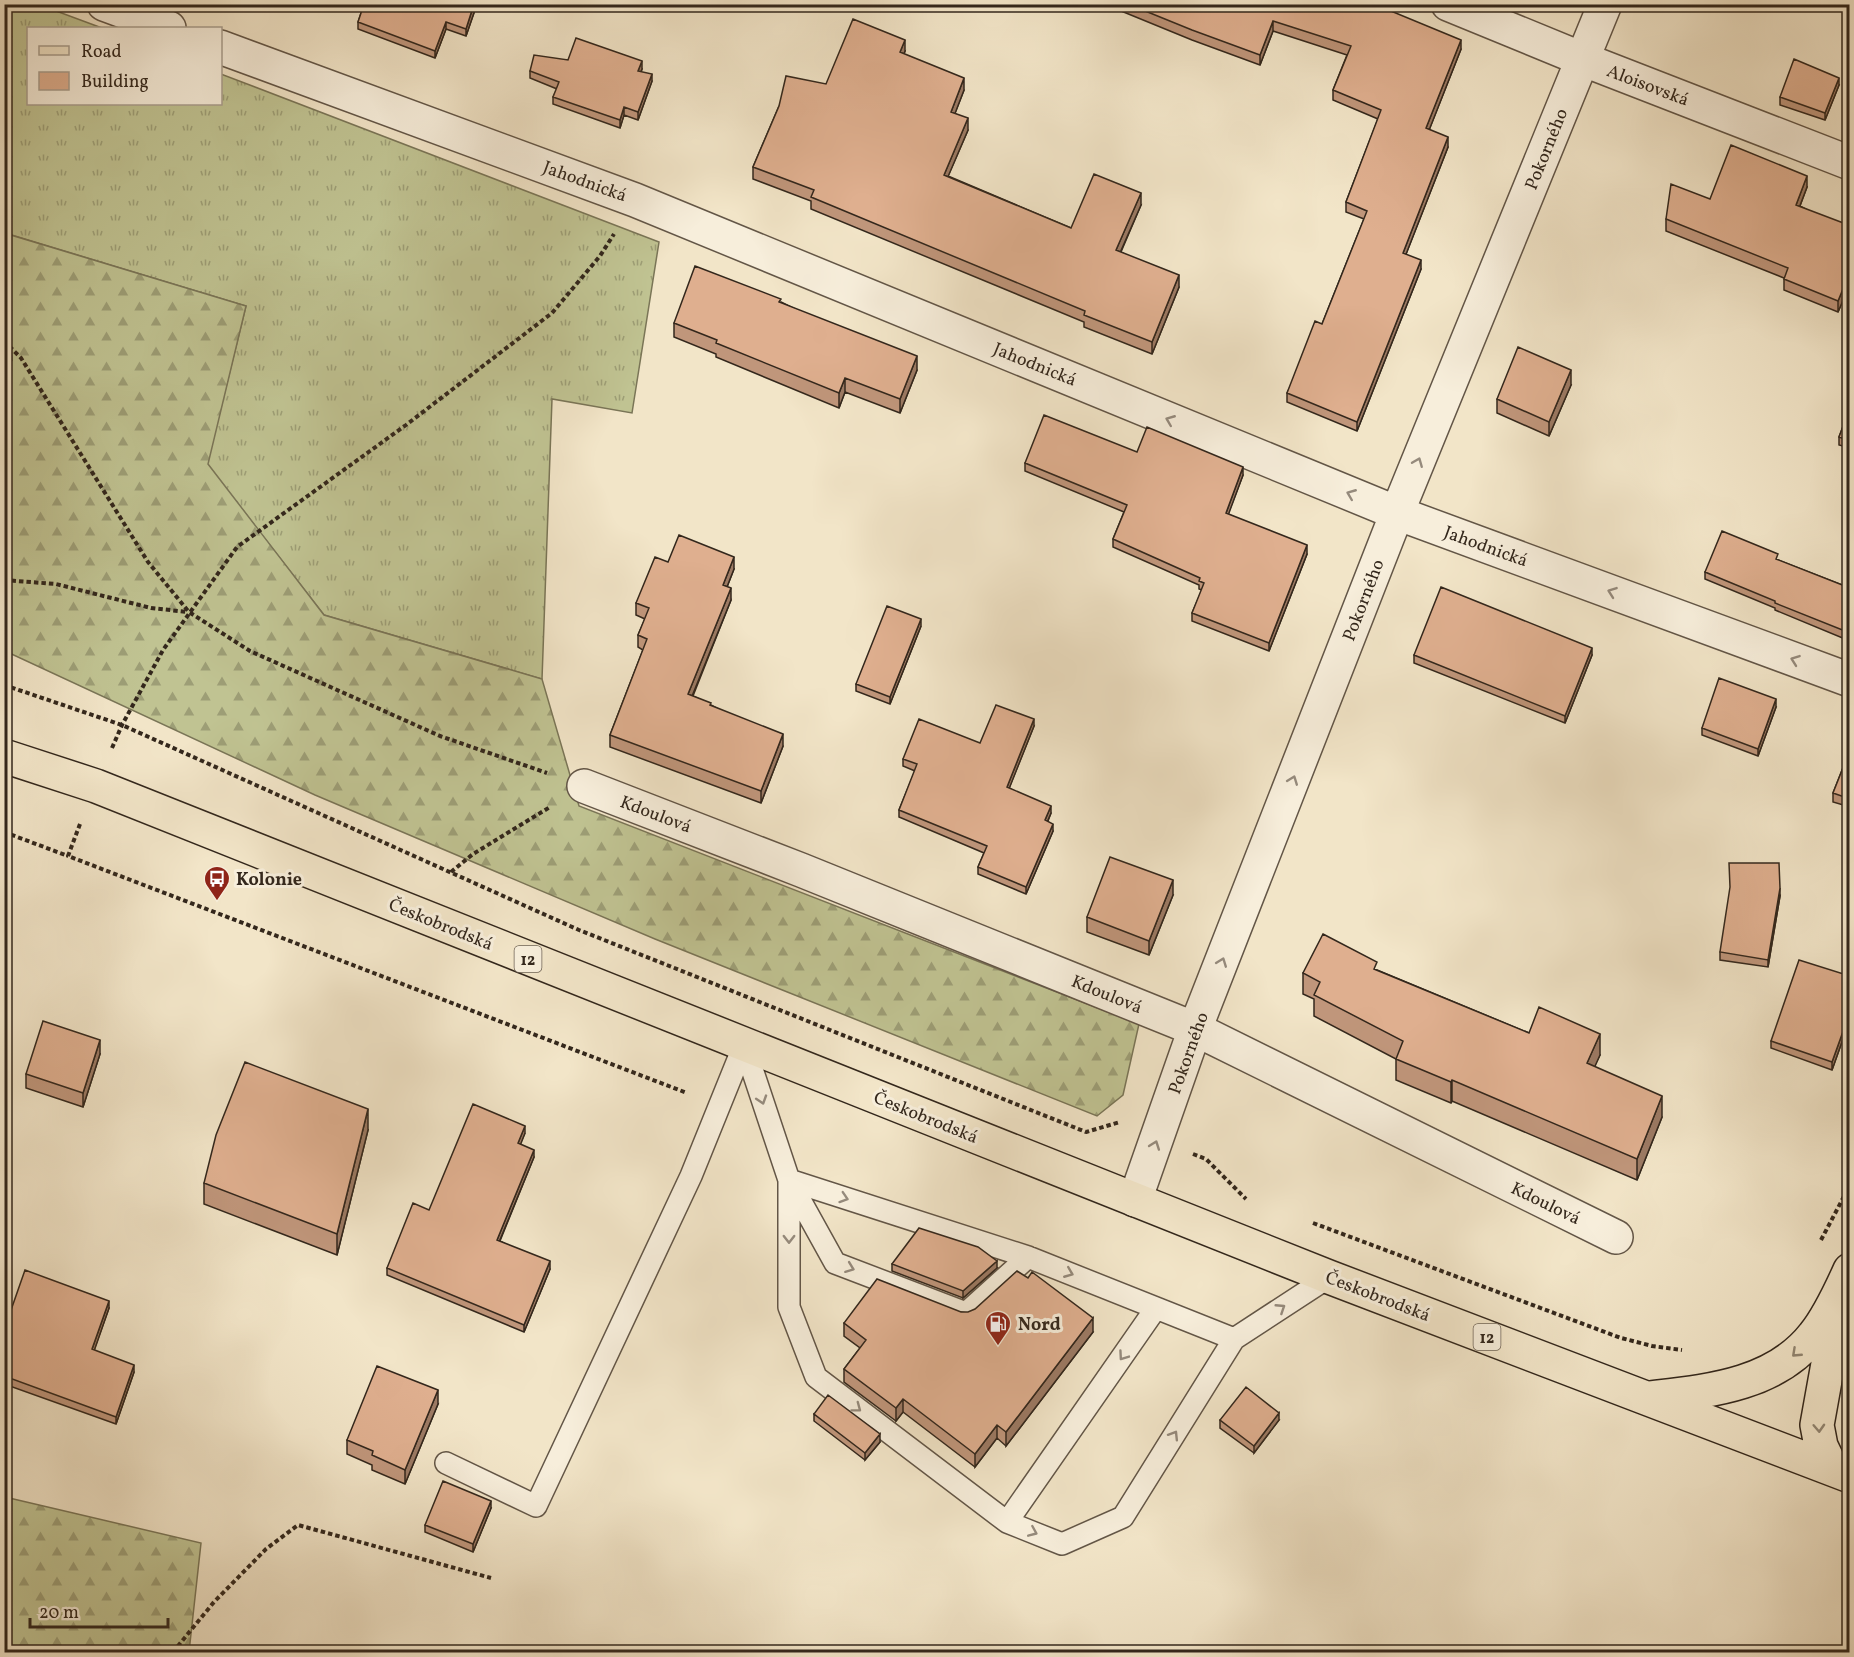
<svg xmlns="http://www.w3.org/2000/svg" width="1854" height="1657" font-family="Vollkorn,serif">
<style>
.grass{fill:url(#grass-tufts);stroke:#7a7557;stroke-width:1.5}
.forest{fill:url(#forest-firs);stroke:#7a7557;stroke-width:1.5}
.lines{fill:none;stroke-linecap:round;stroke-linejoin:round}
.service-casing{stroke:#635647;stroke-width:24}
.minor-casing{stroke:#635647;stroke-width:36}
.primary-casing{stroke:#33271c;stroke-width:36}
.path{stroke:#33271c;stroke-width:4;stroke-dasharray:4.5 3;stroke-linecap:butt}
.service{stroke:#f7eedb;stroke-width:21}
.minor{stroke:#f7eedb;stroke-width:33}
.primary{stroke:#f2e5c8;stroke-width:33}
.wall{fill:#c0967b;stroke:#33271c;stroke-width:1.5}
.shaded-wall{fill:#9c7a64;stroke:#33271c;stroke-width:1.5}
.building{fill:#dfaf8f;stroke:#33271c;stroke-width:1.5}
.oneway{stroke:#958a7c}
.oneway2{stroke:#928672}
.labels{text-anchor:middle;stroke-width:6;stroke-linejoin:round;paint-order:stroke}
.shield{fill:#f7eedb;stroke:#6e6355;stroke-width:1.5}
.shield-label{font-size:16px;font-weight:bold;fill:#33271c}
.street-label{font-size:18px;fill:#33271c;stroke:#f7eedb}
.poi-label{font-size:18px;font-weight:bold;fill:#33271c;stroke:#f7eedb;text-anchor:start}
</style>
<defs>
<pattern id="grass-tufts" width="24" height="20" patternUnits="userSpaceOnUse" patternTransform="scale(1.5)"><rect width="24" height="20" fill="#c0c392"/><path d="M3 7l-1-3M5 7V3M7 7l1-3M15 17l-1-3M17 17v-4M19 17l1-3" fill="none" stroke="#9d9e76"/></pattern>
<pattern id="forest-firs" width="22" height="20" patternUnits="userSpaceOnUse" patternTransform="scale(1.5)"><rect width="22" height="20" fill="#c0c392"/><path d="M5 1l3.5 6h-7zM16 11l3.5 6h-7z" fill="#9d9e76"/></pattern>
</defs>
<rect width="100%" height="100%" fill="#f2e5c8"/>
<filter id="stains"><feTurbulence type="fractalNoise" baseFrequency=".00333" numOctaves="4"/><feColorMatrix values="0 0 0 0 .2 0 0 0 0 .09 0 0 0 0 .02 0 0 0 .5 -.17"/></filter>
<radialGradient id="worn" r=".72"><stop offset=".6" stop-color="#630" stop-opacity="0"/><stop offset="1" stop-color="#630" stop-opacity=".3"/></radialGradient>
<path class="grass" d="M 4,5 L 40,5 L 102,28 L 28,28 L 28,104 L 220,104 L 221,74 L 659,242 L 632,413 L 552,399 L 542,679 L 324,615 L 207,464 L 246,306 L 5,233 Z"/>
<path class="forest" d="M 4,233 L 246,306 L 208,464 L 324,615 L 542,679 L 579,806 L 1139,1024 L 1123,1095 L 1097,1116 L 655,939 L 315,795 L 5,651 L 5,355 L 12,360 L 5,265 Z
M 5,1497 L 201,1543 L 189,1652 L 5,1652 Z"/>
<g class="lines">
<defs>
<path id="service" d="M 744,1045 L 789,1180 L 835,1263 L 966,1313 L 1028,1257
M 1234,1339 L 1028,1257 L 789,1180 L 789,1307 L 816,1377 L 1007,1522 L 1062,1544 L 1123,1517 L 1234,1339 L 1329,1277
M 446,1463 L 536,1506 L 691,1176 L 744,1045
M 1007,1522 L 1156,1308"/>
<path id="minor" d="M 104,4 L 169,28
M 1448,4 L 1582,59 L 1850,163
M 220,47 L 635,200 L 1397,513 L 1850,680
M 584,786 L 801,870 L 1195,1029 L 1616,1237
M 1135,1200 L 1195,1029 L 1397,513 L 1605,4"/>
<path id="primary" d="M 4,756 L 96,786 L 1329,1277 L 1850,1476
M 1650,1398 C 1709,1391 1775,1385 1814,1335 C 1828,1318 1841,1290 1850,1270
M 1832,1469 L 1821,1446 L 1817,1425 L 1838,1308"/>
</defs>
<use href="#service" class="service-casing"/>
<use href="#minor" class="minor-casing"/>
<use href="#primary" class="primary-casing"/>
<path class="path" d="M 4,341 L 21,358 L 148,562 L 189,612 L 250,651 L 440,736 L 547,773
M 4,580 L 56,584 L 151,608 L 188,612
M 4,685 L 122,725 L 579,930 L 1086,1132 L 1120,1122
M 112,748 L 122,725 L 163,650 L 237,547 L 406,425 L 552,313 L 600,256 L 614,234
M 80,824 L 68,856 L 687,1093
M 4,832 L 68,856
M 451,872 L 473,854 L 550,807
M 1193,1154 L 1206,1159 L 1246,1199
M 1313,1223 L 1621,1338 L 1652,1346 L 1682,1350
M 1821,1240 L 1850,1185
M 173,1652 L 214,1602 L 266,1549 L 298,1525 L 491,1578"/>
<use href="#service" class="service"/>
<use href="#minor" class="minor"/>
<use href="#primary" class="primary"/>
</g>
<path class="wall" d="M 364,4 L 477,4 L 466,36 L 446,29 L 435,58 L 358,29 L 358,22 Z
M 1104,4 L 1374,4 L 1461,49 L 1429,130 L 1448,147 L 1406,254 L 1421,269 L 1357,431 L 1287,402 L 1287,393 L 1322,324 L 1364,219 L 1346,212 L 1346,202 L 1378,119 L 1333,100 L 1333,90 L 1347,55 L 1273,31 L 1260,65 L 1192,40 Z
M 905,51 L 904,54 L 964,90 L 955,113 L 968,130 L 948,176 L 1071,228 L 1141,205 L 1121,252 L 1179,287 L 1152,354 L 1084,327 L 1084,322 L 811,209 L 811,201 L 753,179 L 753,167 L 779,106 L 826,84 Z
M 568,60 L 642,69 L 641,72 L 652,81 L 638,120 L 624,115 L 620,128 L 553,104 L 553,97 L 557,89 L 530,78 L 530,71 Z
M 1839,85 L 1825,120 L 1780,105 L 1780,97 Z
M 1807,187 L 1800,206 L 1850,233 L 1850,284 L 1838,312 L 1784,290 L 1784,278 L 1666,231 L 1666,219 L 1710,199 Z
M 781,302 L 917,370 L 900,413 L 845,392 L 839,408 L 716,357 L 716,354 L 674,337 L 674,323 Z
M 1571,385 L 1549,436 L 1497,413 L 1497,399 Z
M 1850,408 L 1850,448 L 1839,445 L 1839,437 Z
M 1137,452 L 1243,475 L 1228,514 L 1307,554 L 1269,651 L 1192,621 L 1192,613 L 1202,590 L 1199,589 L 1199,585 L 1113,547 L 1113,539 L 1124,512 L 1025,471 L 1025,463 Z
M 1778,560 L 1850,588 L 1850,627 L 1845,639 L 1775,610 L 1775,608 L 1705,579 L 1705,572 Z
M 668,562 L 734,569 L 727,587 L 731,600 L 693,696 L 711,705 L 783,746 L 761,803 L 610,747 L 610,735 L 643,650 L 638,647 L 638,635 L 645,619 L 636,615 L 636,603 Z
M 921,626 L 890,704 L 856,691 L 856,684 Z
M 1414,655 L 1592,655 L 1565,723 L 1414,663 Z
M 1776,707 L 1758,756 L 1702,735 L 1702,728 Z
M 1034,726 L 1009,788 L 1051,813 L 1048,821 L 1053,831 L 1026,894 L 978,874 L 978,867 L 984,853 L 899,817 L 899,810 L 915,771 L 903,766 L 903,759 L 980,743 Z
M 1850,750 L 1850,807 L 1833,802 L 1833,793 Z
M 1173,895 L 1149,955 L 1087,932 L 1087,917 Z
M 1780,896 L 1768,967 L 1720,960 L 1720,952 Z
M 1377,970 L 1529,1033 L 1600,1055 L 1594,1067 L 1662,1117 L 1637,1180 L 1452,1101 L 1451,1103 L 1396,1080 L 1396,1059 L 1314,1016 L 1314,999 L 1303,994 L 1303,973 Z
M 1850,976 L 1850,1019 L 1832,1070 L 1771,1048 L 1771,1041 Z
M 100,1054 L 83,1107 L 26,1088 L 26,1074 Z
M 368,1130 L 337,1255 L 204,1204 L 204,1183 Z
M 525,1133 L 520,1144 L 534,1157 L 500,1241 L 550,1269 L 524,1332 L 387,1275 L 387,1268 L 429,1210 Z
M 892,1264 L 997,1268 L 963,1298 L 892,1271 Z
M 4,1308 L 11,1310 L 109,1308 L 94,1350 L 134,1372 L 116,1424 L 4,1384 Z
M 961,1312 L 1093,1332 L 1006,1446 L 997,1438 L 975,1467 L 903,1412 L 896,1421 L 844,1382 L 844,1369 L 860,1348 L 844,1336 L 844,1323 Z
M 438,1404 L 405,1484 L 372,1470 L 372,1465 L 347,1454 L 347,1440 Z
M 814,1414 L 880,1442 L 865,1460 L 814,1421 Z
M 1220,1420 L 1279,1420 L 1254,1453 L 1220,1428 Z
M 491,1508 L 473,1552 L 425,1532 L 425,1525 Z"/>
<path class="shaded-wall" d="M 474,4 L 477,4 L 466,36 L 466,29 Z
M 1273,21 L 1273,31 L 1260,65 L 1260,55 Z
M 446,22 L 446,29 L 435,58 L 435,51 Z
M 905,40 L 905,51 L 900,64 L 900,52 Z
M 1461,40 L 1461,49 L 1426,138 L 1426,128 Z
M 642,61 L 642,69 L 638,79 L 638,71 Z
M 652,74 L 652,81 L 638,120 L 638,112 Z
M 964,78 L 964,90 L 951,124 L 951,112 Z
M 1839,78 L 1839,85 L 1825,120 L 1825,113 Z
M 624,107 L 624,115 L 620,128 L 620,120 Z
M 968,118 L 968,130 L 944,186 L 944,175 Z
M 1448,137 L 1448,147 L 1403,262 L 1403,253 Z
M 1807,176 L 1807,187 L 1796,216 L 1796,205 Z
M 1141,193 L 1141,205 L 1116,262 L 1116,250 Z
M 1421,260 L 1421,269 L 1357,431 L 1357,422 Z
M 1850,272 L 1850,284 L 1838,312 L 1838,301 Z
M 1179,275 L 1179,287 L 1152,354 L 1152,342 Z
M 917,356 L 917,370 L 900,413 L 900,399 Z
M 1571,370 L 1571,385 L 1549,436 L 1549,422 Z
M 845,378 L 845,392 L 839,408 L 839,393 Z
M 1243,467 L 1243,475 L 1226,521 L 1226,513 Z
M 1307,545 L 1307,554 L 1269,651 L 1269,643 Z
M 734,557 L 734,569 L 723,597 L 723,585 Z
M 731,588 L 731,600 L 688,706 L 688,694 Z
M 921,619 L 921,626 L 890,704 L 890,697 Z
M 1850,620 L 1850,627 L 1845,639 L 1845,631 Z
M 1592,648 L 1592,655 L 1565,723 L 1565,716 Z
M 1776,699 L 1776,707 L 1758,756 L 1758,749 Z
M 1034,719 L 1034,726 L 1007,794 L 1007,787 Z
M 783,734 L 783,746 L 761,803 L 761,791 Z
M 1051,806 L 1051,813 L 1045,827 L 1045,820 Z
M 1053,824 L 1053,831 L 1026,894 L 1026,887 Z
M 1173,880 L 1173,895 L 1149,955 L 1149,941 Z
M 1780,888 L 1780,896 L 1768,967 L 1768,960 Z
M 1850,1012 L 1850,1019 L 1832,1070 L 1832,1062 Z
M 1600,1034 L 1600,1055 L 1587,1084 L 1587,1063 Z
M 100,1040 L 100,1054 L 83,1107 L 83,1093 Z
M 1452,1080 L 1452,1101 L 1451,1103 L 1451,1082 Z
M 1662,1096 L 1662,1117 L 1637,1180 L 1637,1159 Z
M 368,1109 L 368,1130 L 337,1255 L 337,1234 Z
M 525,1126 L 525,1133 L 518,1151 L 518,1143 Z
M 534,1150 L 534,1157 L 497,1247 L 497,1240 Z
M 550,1261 L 550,1269 L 524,1332 L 524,1325 Z
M 997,1261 L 997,1268 L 963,1298 L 963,1291 Z
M 109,1301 L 109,1308 L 92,1357 L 92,1349 Z
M 1093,1318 L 1093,1332 L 1006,1446 L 1006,1432 Z
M 134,1365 L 134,1372 L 116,1424 L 116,1417 Z
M 438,1390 L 438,1404 L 405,1484 L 405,1470 Z
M 903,1399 L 903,1412 L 896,1421 L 896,1408 Z
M 1279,1413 L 1279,1420 L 1254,1453 L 1254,1446 Z
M 997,1425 L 997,1438 L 975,1467 L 975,1454 Z
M 880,1434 L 880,1442 L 865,1460 L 865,1453 Z
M 491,1501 L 491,1508 L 473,1552 L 473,1544 Z"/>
<path class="building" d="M 364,4 L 474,4 L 466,29 L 446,22 L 435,51 L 358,22 Z
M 1128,4 L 1374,4 L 1461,40 L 1426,128 L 1448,137 L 1403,253 L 1421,260 L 1357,422 L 1287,393 L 1315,321 L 1322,324 L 1367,211 L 1346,202 L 1381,110 L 1333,90 L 1351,46 L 1273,21 L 1260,55 L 1192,30 Z
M 853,19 L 905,40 L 900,52 L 964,78 L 951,112 L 968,118 L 944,175 L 1071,228 L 1094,174 L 1141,193 L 1116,250 L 1179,275 L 1152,342 L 1084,315 L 1085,311 L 811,197 L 814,190 L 753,167 L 779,106 L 786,76 L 826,84 Z
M 576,38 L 642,61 L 638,71 L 652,74 L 638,112 L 624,107 L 620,120 L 553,97 L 559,82 L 530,71 L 534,55 L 568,60 Z
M 1794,59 L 1839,78 L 1825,113 L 1780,97 Z
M 1731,145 L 1807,176 L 1796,205 L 1846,224 L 1844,230 L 1850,233 L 1850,272 L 1838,301 L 1784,279 L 1788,268 L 1666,219 L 1671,184 L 1710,199 Z
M 695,266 L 781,299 L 779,302 L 917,356 L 900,399 L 845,378 L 839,393 L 716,343 L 717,340 L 674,323 Z
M 1518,347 L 1571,370 L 1549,422 L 1497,399 Z
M 1850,408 L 1850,441 L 1839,437 Z
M 1044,415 L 1137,452 L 1147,427 L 1243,467 L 1226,513 L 1307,545 L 1269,643 L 1192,613 L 1204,583 L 1199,581 L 1200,578 L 1113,539 L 1127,505 L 1025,463 Z
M 1722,531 L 1778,554 L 1776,559 L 1850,588 L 1850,620 L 1845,631 L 1775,603 L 1775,601 L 1705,572 Z
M 679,535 L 734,557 L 723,585 L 731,588 L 688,694 L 711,703 L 710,705 L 783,734 L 761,791 L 610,735 L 647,639 L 638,635 L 649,608 L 636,603 L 655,557 L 668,562 Z
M 1441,587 L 1592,648 L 1565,716 L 1414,655 Z
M 887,606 L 921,619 L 890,697 L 856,684 Z
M 1719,678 L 1776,699 L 1758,749 L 1702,728 Z
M 996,705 L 1034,719 L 1007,787 L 1051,806 L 1045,820 L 1053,824 L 1026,887 L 978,867 L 987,846 L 899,810 L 917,764 L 903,759 L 919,719 L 980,743 Z
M 1850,750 L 1850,799 L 1833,793 Z
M 1110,857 L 1173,880 L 1149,941 L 1087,917 Z
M 1729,863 L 1779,863 L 1780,888 L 1768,960 L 1720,952 L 1730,887 Z
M 1323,934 L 1377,962 L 1374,969 L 1529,1033 L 1539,1007 L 1600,1034 L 1587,1063 L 1662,1096 L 1637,1159 L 1452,1080 L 1451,1082 L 1396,1059 L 1403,1041 L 1314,995 L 1320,982 L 1303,973 Z
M 1799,960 L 1850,976 L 1850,1012 L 1832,1062 L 1771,1041 Z
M 43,1021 L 100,1040 L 83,1093 L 26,1074 Z
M 245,1062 L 368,1109 L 337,1234 L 204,1183 L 216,1135 Z
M 473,1104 L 525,1126 L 518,1143 L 534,1150 L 497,1240 L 550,1261 L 524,1325 L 387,1268 L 413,1203 L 429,1210 Z
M 919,1228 L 978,1247 L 997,1261 L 963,1291 L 892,1264 Z
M 25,1270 L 109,1301 L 92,1349 L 134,1365 L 116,1417 L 4,1376 L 4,1308 L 11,1310 Z
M 1017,1271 L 1028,1278 L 1032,1272 L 1093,1318 L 1006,1432 L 997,1425 L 975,1454 L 903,1399 L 896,1408 L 844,1369 L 866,1340 L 844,1323 L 877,1279 L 961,1312 L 968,1312 L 975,1309 Z
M 377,1366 L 438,1390 L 405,1470 L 372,1455 L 373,1451 L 347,1440 Z
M 1246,1387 L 1279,1413 L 1254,1446 L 1220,1420 Z
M 828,1395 L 880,1434 L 865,1453 L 814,1414 Z
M 443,1481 L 491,1501 L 473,1544 L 425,1525 Z"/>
<defs><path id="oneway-chevron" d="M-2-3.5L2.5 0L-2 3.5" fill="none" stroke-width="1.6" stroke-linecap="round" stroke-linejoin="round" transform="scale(1.5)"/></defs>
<g class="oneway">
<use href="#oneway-chevron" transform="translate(1170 420) rotate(-158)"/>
<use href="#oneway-chevron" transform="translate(1418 462) rotate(-68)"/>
<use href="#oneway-chevron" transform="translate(1351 494) rotate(-158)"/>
<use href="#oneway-chevron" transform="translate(1612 592) rotate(-160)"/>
<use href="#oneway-chevron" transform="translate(1795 660) rotate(-160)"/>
<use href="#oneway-chevron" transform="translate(1293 780) rotate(-69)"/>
<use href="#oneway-chevron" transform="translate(1222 962) rotate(-69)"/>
<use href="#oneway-chevron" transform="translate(762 1100) rotate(72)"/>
<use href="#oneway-chevron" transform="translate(1155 1145) rotate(-70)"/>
<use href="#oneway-chevron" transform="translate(844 1198) rotate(18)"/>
<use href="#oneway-chevron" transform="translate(789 1239) rotate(90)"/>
<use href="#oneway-chevron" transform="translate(850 1268) rotate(21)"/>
<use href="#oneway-chevron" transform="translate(1069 1273) rotate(22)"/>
<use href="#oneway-chevron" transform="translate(1281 1308) rotate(-33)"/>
<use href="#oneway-chevron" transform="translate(1123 1356) rotate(125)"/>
<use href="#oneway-chevron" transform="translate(857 1408) rotate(37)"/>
<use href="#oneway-chevron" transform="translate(1174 1435) rotate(-58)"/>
<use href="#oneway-chevron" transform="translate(1033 1532) rotate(23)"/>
</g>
<g class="oneway2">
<use href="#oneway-chevron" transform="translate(1796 1353) rotate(137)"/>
<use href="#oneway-chevron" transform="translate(1819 1428) rotate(87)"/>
</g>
<defs>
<symbol id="bus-pin" viewBox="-11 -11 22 30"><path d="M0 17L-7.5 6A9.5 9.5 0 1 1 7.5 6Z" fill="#8f2418" stroke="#f7eedb"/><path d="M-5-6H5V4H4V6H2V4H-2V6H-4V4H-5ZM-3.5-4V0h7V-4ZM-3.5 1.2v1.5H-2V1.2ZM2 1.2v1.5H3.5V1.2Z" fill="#fff"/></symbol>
<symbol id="fuel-pin" viewBox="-11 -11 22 30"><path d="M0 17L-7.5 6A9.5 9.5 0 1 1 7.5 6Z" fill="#8f2418" stroke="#f7eedb"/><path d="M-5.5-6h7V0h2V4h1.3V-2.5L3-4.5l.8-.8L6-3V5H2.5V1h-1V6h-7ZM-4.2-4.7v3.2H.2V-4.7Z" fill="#fff"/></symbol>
</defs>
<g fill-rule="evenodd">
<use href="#bus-pin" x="202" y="864" width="30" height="40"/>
<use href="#fuel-pin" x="983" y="1309" width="30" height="40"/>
</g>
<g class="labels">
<g class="shield">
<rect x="514.5" y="946" width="27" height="26" rx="4.5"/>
<rect x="1473.5" y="1324" width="27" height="26" rx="4.5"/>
</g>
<g class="shield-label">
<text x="528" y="965">12</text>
<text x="1487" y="1343">12</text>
</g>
<g class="street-label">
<text transform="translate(1648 85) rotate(21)" y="6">Aloisovská</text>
<text transform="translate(1546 149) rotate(-68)" y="6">Pokorného</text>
<text transform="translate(585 181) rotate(20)" y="6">Jahodnická</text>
<text transform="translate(1035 364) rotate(22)" y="6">Jahodnická</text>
<text transform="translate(1486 546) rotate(20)" y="6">Jahodnická</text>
<text transform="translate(1363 600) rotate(-69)" y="6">Pokorného</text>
<text transform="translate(656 814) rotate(21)" y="6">Kdoulová</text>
<text transform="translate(441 924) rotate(22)" y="6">Českobrodská</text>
<text transform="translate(1107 994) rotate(22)" y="6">Kdoulová</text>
<text transform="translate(1188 1053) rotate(-70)" y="6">Pokorného</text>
<text transform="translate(926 1117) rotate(22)" y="6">Českobrodská</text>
<text transform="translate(1546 1203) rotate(26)" y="6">Kdoulová</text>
<text transform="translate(1378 1296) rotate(21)" y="6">Českobrodská</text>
</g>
<g class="poi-label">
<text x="236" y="885">Kolonie</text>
<text x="1018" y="1330">Nord</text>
</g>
</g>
<rect width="1854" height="1657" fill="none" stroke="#f2e5c8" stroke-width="24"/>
<rect x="6" y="6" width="1842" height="1645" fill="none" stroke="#33271c" stroke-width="3"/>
<rect x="12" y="12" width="1830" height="1633" fill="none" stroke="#33271c" stroke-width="1.5"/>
<rect x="27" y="27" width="195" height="78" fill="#f7eedb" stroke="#a99e8f" stroke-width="1.5"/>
<rect x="39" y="46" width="30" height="9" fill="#f2e5c8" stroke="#a99e8f" stroke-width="1.5"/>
<text x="81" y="57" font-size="18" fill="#33271c">Road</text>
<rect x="39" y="72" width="30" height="18" fill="#dfaf8f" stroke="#a99e8f" stroke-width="1.5"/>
<text x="81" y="87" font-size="18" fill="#33271c">Building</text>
<path d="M30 1618v9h138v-9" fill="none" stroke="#33271c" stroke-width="3"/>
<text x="39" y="1618" font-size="18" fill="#33271c" stroke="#f7eedb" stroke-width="4.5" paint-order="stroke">20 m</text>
<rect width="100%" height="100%" filter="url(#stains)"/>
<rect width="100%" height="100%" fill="url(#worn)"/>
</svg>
